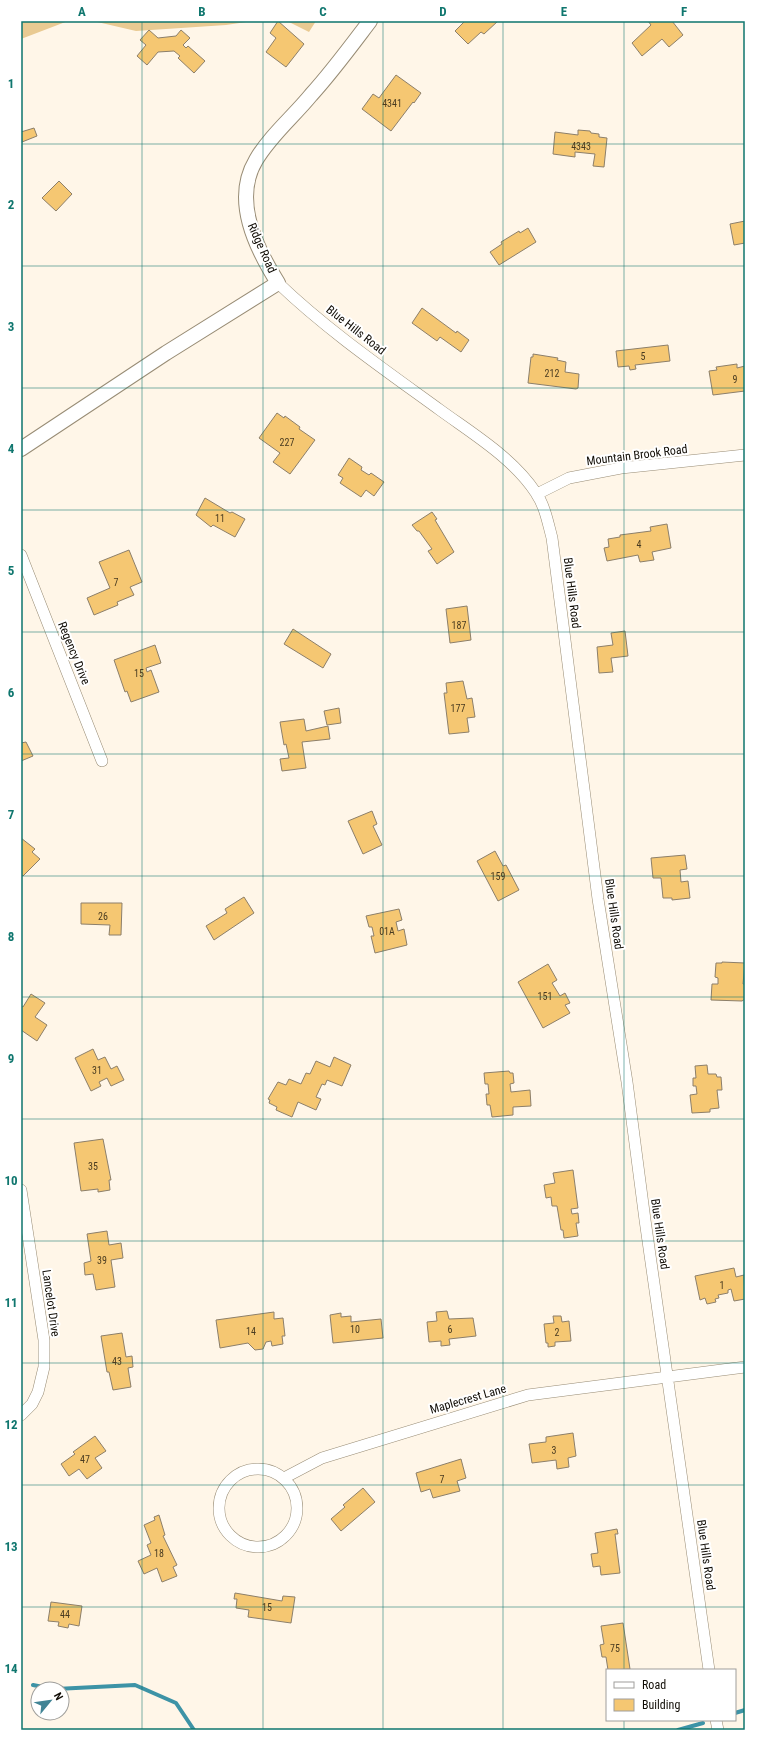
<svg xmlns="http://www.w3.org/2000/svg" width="766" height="1751" font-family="'Roboto Condensed',sans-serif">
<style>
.green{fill:#e9ca92}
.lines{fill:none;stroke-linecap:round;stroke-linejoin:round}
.stream{stroke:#3d93a6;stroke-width:4}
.building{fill:#f5c772;stroke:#8c7f6a}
.minor-casing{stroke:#988c75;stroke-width:12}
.tertiary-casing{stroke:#988c75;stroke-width:16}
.minor{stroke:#fff;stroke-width:11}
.tertiary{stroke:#fff;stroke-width:14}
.grid{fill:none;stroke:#0f766e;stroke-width:1;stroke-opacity:0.55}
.labels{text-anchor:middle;stroke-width:4;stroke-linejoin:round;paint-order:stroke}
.number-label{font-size:10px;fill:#493b20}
.street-label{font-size:12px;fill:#100c05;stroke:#fff}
.neatline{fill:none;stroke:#0f766e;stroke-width:1.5}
.grid-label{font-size:13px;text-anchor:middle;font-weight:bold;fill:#0f766e}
</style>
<rect width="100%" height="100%" fill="#fff6e8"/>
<path class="green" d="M 21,21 L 68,21 L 21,39 Z
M 93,21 L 253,21 L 226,25 L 136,31 Z
M 287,21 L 316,21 L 309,32 Z"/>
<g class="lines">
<path class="stream" d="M 33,1685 L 53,1689
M 56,1689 L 135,1685 L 176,1703 L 194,1730
M 735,1713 L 745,1710
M 678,1730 L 703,1723"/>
</g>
<path class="building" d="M 278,21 L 304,44 L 286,67 L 266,52 L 276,38 L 270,33 Z
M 465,21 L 498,21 L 484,34 L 481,32 L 468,44 L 455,31 Z
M 648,21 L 672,21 L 683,35 L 669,47 L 662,39 L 642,56 L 632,43 L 651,25 Z
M 149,30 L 158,38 L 176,36 L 181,30 L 190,38 L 183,45 L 186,48 L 188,46 L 205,61 L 194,73 L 178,58 L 180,56 L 174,51 L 158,52 L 147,65 L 137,56 L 146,45 L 140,40 Z
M 396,75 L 421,93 L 414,103 L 413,102 L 391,131 L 362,109 L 373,94 L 379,98 Z
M 34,128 L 37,136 L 22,142 L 21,132 Z
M 578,130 L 590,131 L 591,133 L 599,134 L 599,137 L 607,138 L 604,167 L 593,166 L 595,154 L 575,152 L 575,157 L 553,154 L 555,132 L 578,135 Z
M 59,181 L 72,194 L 56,211 L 42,198 Z
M 745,221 L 745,243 L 734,245 L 730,224 Z
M 528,228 L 536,242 L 499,265 L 490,252 L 502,244 L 501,242 L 519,231 L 520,233 Z
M 422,308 L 456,333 L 457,331 L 469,340 L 461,352 L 440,337 L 437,341 L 412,323 Z
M 668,345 L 670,361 L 635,365 L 636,369 L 630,370 L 629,366 L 618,367 L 616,351 Z
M 533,354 L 558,358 L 557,360 L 566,362 L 565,372 L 579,374 L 578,388 L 576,389 L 528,383 L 531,357 L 533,357 Z
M 737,364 L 737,368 L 745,366 L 745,391 L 713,395 L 709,371 L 717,370 L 716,367 Z
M 277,413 L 284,418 L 285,416 L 300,427 L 299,429 L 315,440 L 290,474 L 273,462 L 280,453 L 259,438 Z
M 349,458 L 362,467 L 361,470 L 369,475 L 371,473 L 384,482 L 374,496 L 366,490 L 361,497 L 340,483 L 343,478 L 338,475 Z
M 205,498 L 230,513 L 232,512 L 245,519 L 235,537 L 213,525 L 211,527 L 196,515 Z
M 432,512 L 437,519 L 435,520 L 454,552 L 437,564 L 428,551 L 432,549 L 419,531 L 417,531 L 412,525 Z
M 667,524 L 671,548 L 652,552 L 654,560 L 640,562 L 638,555 L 607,561 L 604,548 L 609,547 L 608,539 L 620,537 L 620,535 L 651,531 L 650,527 Z
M 129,550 L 142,582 L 130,587 L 134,595 L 117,602 L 118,605 L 94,615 L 87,598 L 110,588 L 99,562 Z
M 467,606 L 471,640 L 450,643 L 446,609 Z
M 293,629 L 331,654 L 323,668 L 284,644 Z
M 625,631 L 628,656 L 611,658 L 613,672 L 599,673 L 597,647 L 613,645 L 611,633 Z
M 155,645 L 161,663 L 146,668 L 147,672 L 151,670 L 159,692 L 131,702 L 127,691 L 125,692 L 114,660 Z
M 463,681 L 467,699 L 472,698 L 475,717 L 467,718 L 469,732 L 449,734 L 444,693 L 447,693 L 446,683 Z
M 339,708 L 341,723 L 327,725 L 324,711 Z
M 304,719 L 306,731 L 328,726 L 330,739 L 302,742 L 306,768 L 282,771 L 280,759 L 289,758 L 286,744 L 284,745 L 280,722 Z
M 26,742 L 33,756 L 21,761 L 21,743 Z
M 372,811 L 377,824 L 373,826 L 382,845 L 363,854 L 348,821 Z
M 21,838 L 35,849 L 32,852 L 40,859 L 23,876 L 21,875 Z
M 495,851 L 503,866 L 506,865 L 519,890 L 498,901 L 477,861 Z
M 685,855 L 687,869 L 680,870 L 681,882 L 688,881 L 690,898 L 672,900 L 672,898 L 663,898 L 661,878 L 653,878 L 651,858 Z
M 244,897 L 254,913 L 214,940 L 206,926 L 227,913 L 225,909 Z
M 81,903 L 122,903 L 121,935 L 109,935 L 110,925 L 81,924 Z
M 399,909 L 402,920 L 396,922 L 398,931 L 404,929 L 407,945 L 375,953 L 371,936 L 374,936 L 372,927 L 369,927 L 366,916 Z
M 722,962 L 745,963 L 743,984 L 745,984 L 745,999 L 742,1001 L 711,1000 L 712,984 L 718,984 L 718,978 L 715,977 L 716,963 L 722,963 Z
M 548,964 L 557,980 L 552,983 L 560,996 L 565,993 L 570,1003 L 565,1005 L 570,1013 L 543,1028 L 518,982 Z
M 31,994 L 45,1003 L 35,1017 L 47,1025 L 37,1041 L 21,1030 L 21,1006 L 23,1007 Z
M 93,1049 L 98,1060 L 105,1057 L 111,1069 L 117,1066 L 124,1080 L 111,1086 L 107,1078 L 99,1082 L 101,1086 L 91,1091 L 75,1058 Z
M 334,1057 L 351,1065 L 342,1086 L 327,1080 L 325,1085 L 322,1084 L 316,1097 L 321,1099 L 316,1110 L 298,1102 L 292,1117 L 276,1110 L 277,1107 L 269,1103 L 270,1100 L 268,1099 L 278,1082 L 286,1085 L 289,1079 L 301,1084 L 306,1073 L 310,1074 L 316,1061 L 330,1067 Z
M 707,1065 L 708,1074 L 716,1074 L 717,1077 L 721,1077 L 722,1090 L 717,1090 L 719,1108 L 710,1109 L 710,1112 L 692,1113 L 690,1095 L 697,1094 L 696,1086 L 693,1086 L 693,1078 L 696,1078 L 695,1066 Z
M 509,1071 L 510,1073 L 513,1073 L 514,1083 L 510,1084 L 511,1092 L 530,1090 L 531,1106 L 513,1107 L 513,1115 L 492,1117 L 490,1105 L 487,1105 L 486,1094 L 489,1094 L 488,1084 L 485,1084 L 484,1073 Z
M 103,1139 L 111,1180 L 109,1180 L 110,1190 L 98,1192 L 98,1189 L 81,1191 L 74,1143 Z
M 573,1170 L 578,1208 L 571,1209 L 572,1214 L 578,1213 L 579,1223 L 576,1223 L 578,1236 L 564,1238 L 563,1230 L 561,1230 L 557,1206 L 552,1206 L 551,1197 L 546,1198 L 544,1185 L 555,1183 L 553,1173 Z
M 107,1231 L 109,1245 L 121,1243 L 123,1258 L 111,1260 L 115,1287 L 96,1290 L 93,1274 L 85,1275 L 84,1263 L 91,1261 L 87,1234 Z
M 734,1268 L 736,1277 L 744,1275 L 745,1299 L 734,1301 L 731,1289 L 728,1290 L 728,1293 L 718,1295 L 719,1298 L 715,1299 L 716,1302 L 707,1304 L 705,1298 L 700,1300 L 695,1276 Z
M 447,1311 L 449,1319 L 473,1318 L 476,1336 L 449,1339 L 450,1345 L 441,1346 L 441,1341 L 429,1342 L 427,1322 L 437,1321 L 436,1312 Z
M 274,1312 L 274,1319 L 283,1318 L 285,1336 L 282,1336 L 283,1344 L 272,1346 L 271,1341 L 266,1342 L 263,1349 L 255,1350 L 248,1343 L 220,1348 L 216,1320 Z
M 341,1313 L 341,1317 L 351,1316 L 351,1322 L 381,1319 L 383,1338 L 333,1343 L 330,1315 Z
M 553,1316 L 561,1316 L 562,1322 L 569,1321 L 571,1341 L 555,1342 L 555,1346 L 548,1347 L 548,1343 L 546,1343 L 544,1324 L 554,1323 Z
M 122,1333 L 126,1357 L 132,1356 L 133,1367 L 128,1368 L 131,1387 L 113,1390 L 109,1372 L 107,1372 L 101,1336 Z
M 573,1433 L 576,1456 L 568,1458 L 569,1467 L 557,1469 L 556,1460 L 532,1463 L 529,1444 L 546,1442 L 546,1437 Z
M 95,1436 L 106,1451 L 95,1458 L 102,1468 L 87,1479 L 79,1469 L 69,1476 L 61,1464 L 75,1454 L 73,1452 Z
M 461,1459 L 466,1478 L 457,1481 L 460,1491 L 433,1498 L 430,1489 L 421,1492 L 416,1473 Z
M 363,1488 L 375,1502 L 341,1531 L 331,1519 L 345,1507 L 343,1505 Z
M 159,1515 L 165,1535 L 163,1536 L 177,1565 L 173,1567 L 177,1576 L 162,1582 L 157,1568 L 144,1574 L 138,1561 L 151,1555 L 147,1545 L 151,1543 L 144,1525 L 155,1520 L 154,1517 Z
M 617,1529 L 618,1534 L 615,1534 L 620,1573 L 601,1575 L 600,1566 L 593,1567 L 591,1554 L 598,1553 L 595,1533 Z
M 235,1593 L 282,1601 L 283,1596 L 295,1597 L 291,1623 L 248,1617 L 249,1610 L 236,1608 L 237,1599 L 234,1599 Z
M 51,1602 L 82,1606 L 79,1626 L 69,1624 L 68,1628 L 58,1626 L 59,1622 L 48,1621 Z
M 623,1623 L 630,1669 L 608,1670 L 606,1657 L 602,1657 L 600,1645 L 604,1644 L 601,1626 Z"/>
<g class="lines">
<defs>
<path id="minor" d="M 278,283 C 327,330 385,370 440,410 C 473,434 513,458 536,493 C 545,506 548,523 552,538 L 598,899 L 627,1082 L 645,1220 L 709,1670
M 537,494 L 569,478 L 621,468 L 745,455
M 21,555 L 102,761
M 21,1190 L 44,1340 L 44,1367 L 38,1392 L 32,1404 L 21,1415
M219 1508a39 39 0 1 1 78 0a39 39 0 1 1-78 0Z
M 284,1478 L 322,1458 L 528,1395 L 745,1367
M 716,1720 L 718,1730"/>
<path id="tertiary" d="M 21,449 L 166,353 L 278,283 C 256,248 232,200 256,160 C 270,136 293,117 311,95 C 332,72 351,46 370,21"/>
</defs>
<use href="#minor" class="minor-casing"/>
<use href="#tertiary" class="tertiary-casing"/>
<use href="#minor" class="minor"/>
<use href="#tertiary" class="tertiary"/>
</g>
<path class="grid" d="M 142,21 L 142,1730M 263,21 L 263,1730M 383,21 L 383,1730M 503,21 L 503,1730M 624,21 L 624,1670M 21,144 L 745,144M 21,266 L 745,266M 21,388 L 745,388M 21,510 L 745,510M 21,632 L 745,632M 21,754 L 745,754M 21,876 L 745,876M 21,997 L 745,997M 21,1119 L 745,1119M 21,1241 L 745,1241M 21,1363 L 745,1363M 21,1485 L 745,1485M 21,1607 L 745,1607M 624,1720 L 624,1730"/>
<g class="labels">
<g class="number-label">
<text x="392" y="107">4341</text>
<text x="581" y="150">4343</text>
<text x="643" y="360">5</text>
<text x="552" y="377">212</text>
<text x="735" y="383">9</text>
<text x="287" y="446">227</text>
<text x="220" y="522">11</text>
<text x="639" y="548">4</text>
<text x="116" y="586">7</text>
<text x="459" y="629">187</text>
<text x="139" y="677">15</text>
<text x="458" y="712">177</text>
<text x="498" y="880">159</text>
<text x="103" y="920">26</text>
<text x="387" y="935">01A</text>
<text x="545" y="1000">151</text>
<text x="97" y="1074">31</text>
<text x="93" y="1170">35</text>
<text x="102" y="1264">39</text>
<text x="722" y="1289">1</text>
<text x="355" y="1333">10</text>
<text x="450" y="1333">6</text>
<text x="251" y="1335">14</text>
<text x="557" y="1336">2</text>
<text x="117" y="1365">43</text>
<text x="554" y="1454">3</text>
<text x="85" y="1463">47</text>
<text x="442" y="1483">7</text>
<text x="159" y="1557">18</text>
<text x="267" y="1611">15</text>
<text x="65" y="1618">44</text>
<text x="615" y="1652">75</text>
</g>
<g class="street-label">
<text transform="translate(262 248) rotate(66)" y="4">Ridge Road</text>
<text transform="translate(356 330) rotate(38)" y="4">Blue Hills Road</text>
<text transform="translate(637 455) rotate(-7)" y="4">Mountain Brook Road</text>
<text transform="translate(572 593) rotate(83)" y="4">Blue Hills Road</text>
<text transform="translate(74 653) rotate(68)" y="4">Regency Drive</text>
<text transform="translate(614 914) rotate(82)" y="4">Blue Hills Road</text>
<text transform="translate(660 1234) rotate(82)" y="4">Blue Hills Road</text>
<text transform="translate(51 1303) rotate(82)" y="4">Lancelot Drive</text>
<text transform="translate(468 1399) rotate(-16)" y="4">Maplecrest Lane</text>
<text transform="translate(706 1555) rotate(82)" y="4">Blue Hills Road</text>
</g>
</g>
<rect width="766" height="1751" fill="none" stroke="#ffffff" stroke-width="44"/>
<rect x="606" y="1669" width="130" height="52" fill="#ffffff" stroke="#9f9e9b"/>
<rect x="614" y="1682" width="20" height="6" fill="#ffffff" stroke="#9f9e9b"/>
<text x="642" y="1689" font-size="12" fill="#100c05">Road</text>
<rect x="614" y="1699" width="20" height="12" fill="#f5c772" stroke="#9f9e9b"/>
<text x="642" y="1709" font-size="12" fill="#100c05">Building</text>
<g transform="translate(50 1701) rotate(61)"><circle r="19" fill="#ffffff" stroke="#9f9e9b"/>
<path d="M0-3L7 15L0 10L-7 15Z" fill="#418495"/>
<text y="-6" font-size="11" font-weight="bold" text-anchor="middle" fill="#100c05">N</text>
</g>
<rect x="22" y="22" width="722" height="1707" class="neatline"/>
<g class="grid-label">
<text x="82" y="16">A</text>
<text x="202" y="16">B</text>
<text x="323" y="16">C</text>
<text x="443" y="16">D</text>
<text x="564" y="16">E</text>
<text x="684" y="16">F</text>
<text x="11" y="88">1</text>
<text x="11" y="209">2</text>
<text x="11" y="331">3</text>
<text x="11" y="453">4</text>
<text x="11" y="575">5</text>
<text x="11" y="697">6</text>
<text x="11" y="819">7</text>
<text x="11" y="941">8</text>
<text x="11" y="1063">9</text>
<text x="11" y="1185">10</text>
<text x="11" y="1307">11</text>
<text x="11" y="1429">12</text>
<text x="11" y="1551">13</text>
<text x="11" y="1673">14</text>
</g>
</svg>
